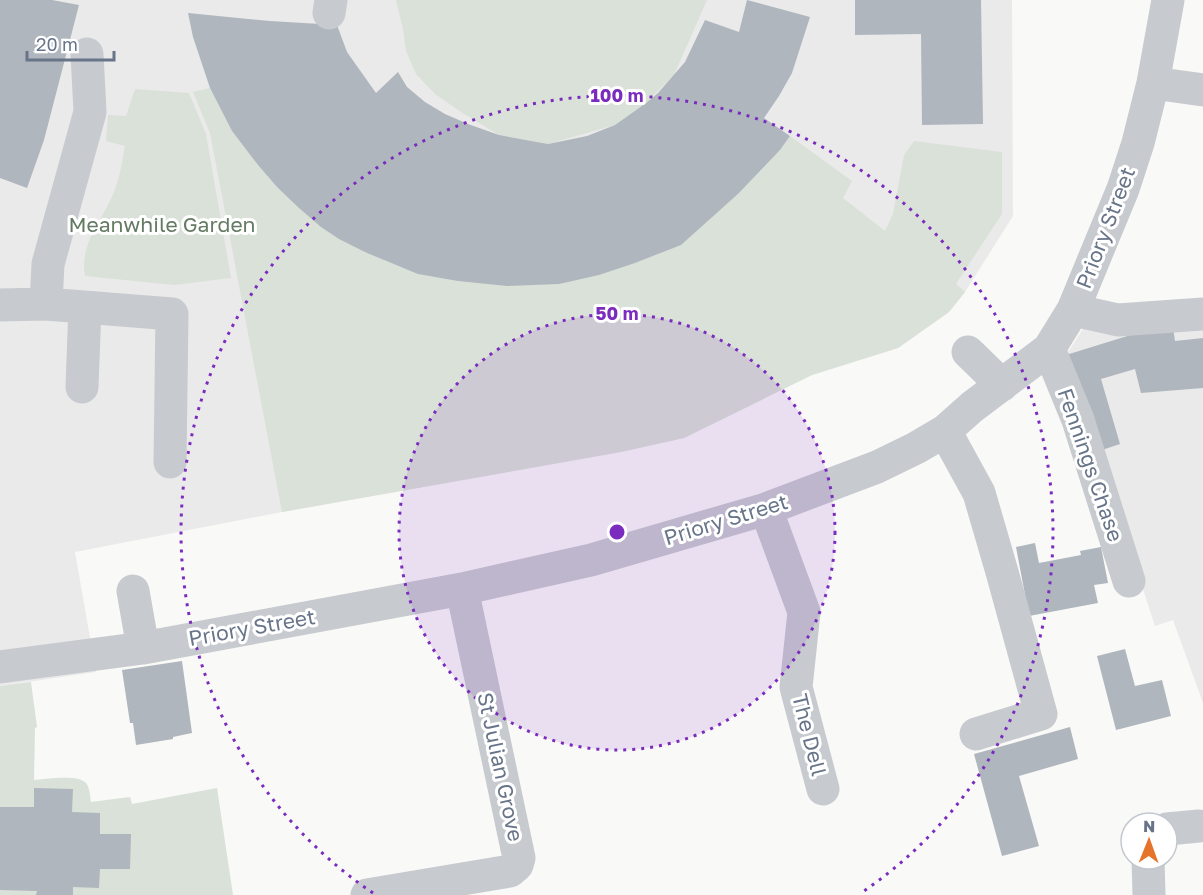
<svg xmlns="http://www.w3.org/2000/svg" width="1203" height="895" font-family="'Golos Text',sans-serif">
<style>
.built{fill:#eaeaea}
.green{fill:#dae1d8}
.building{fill:#b0b6be}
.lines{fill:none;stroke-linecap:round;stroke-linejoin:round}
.minor{stroke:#c7cace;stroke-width:33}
.ring{fill:none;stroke:#7b2cbf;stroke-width:3;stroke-dasharray:3 6}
.labels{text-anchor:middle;stroke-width:6;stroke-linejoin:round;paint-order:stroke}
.park-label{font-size:21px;fill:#647a63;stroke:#fff}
.street-label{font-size:21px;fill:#687589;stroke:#fff}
.centre{fill:#7b2cbf;stroke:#fff;stroke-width:3}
.ring-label{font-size:18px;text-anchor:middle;font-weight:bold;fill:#7b2cbf;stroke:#fff;stroke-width:6;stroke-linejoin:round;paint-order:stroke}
</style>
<rect width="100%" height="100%" fill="#f9f9f7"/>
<path class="built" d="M 0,0 L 1012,0 L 1013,216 L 965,292 L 949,312 L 898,348 L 812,375 L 684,438 L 621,452 L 282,512 L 75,552 L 96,672 L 0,686 Z
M 1203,322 L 1203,703 L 1173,620 L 1155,626 L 1066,355 L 1086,324 Z"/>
<path class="green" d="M 396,0 L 707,0 L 674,75 L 646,103 L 615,125 L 548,144 L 499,135 L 464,114 L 435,94 L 416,74 L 406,51 L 403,29 Z
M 210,88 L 232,131 L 258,165 L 277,187 L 367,253 L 401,267 L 480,283 L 537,285 L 599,275 L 659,254 L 739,193 L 780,150 L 790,136 L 852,181 L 843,198 L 885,231 L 893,214 L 904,155 L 914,141 L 1002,152 L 1002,214 L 956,284 L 965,292 L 949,312 L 898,348 L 812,375 L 684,438 L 621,452 L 282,512 L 210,133 L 193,92 Z
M 135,89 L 189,93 L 206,134 L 231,278 L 174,285 L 85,276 C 79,243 103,220 114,192 C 120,177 122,162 125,146 L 106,141 L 108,115 L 126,116 Z
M 31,682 L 37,727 L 35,728 L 34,780 C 46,779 78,774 86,783 C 90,788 90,796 91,802 L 130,797 L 132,804 L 217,788 L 233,895 L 0,895 L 0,686 Z"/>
<path class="building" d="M 0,0 L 52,0 L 79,5 L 44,140 L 27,188 L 0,178 Z
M 747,0 L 810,17 L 792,73 L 779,96 L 764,118 L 790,136 L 780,150 L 739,193 L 681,245 L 635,263 L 599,275 L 559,284 L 507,286 L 458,281 L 418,274 L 367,253 L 339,239 L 321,227 L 299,208 L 277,187 L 258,165 L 232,131 L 210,88 L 193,37 L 188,13 L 270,21 L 337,25 L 347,52 L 376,93 L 398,72 L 407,87 L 425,102 L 445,114 L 468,124 L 499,135 L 548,144 L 587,136 L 615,125 L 646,103 L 658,93 L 685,62 L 705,20 L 739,32 Z
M 855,0 L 981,0 L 983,124 L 922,125 L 921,34 L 855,35 Z
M 1173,327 L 1175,341 L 1203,338 L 1203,388 L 1141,393 L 1135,369 L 1101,379 L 1120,444 L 1099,451 L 1066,355 L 1150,329 Z
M 1035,543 L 1039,563 L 1081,555 L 1080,551 L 1101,547 L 1108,583 L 1094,585 L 1098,603 L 1029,616 L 1016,547 Z
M 1125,649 L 1135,686 L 1162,680 L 1171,716 L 1116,730 L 1097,656 Z
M 182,661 L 192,733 L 173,737 L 173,739 L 136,745 L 133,723 L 130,723 L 122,670 Z
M 1070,727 L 1078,759 L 1019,776 L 1039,846 L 1002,856 L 974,754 Z
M 34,788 L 73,789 L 72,812 L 100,813 L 100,834 L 131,834 L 130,869 L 100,869 L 99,888 L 73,887 L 73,895 L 36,895 L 37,891 L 0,890 L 0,807 L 34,807 Z"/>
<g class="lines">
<path class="minor" d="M 329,13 L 331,0
M 1153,83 L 1203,90
M 46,304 L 48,264 L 90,112 L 87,54
M 0,305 L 46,304 L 172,314 L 170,462
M 1073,310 L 1118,320 L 1203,314
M 1049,349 L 1078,420 L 1129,581
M 968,352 L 1002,385
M 82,387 L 85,307
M 945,431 L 979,493 L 1002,572 L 1041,714 L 976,734
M 766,509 L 804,612 L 796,687 L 823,789
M 133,591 L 143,648
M 0,667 L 143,648 L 462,589 L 591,560 L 766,509 L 877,467 L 916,448 L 945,431 L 972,407 L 1049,349 L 1073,310 L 1123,189 L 1138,143 L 1153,83 L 1168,0
M 1167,829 L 1199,826
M 1148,859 L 1149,895
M 367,895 L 510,871 L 517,865 L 519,858 L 462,589"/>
</g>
<circle cx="617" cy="532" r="218" fill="#7b2cbf" fill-opacity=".12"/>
<g class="ring">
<circle cx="617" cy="532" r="218"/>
<path d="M373 893A436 436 0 1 1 861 893"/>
</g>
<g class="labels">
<g class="park-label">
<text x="162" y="232">Meanwhile Garden</text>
</g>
<g class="street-label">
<text transform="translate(1106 228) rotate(-69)" y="7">Priory Street</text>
<text transform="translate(1090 465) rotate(71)" y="7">Fennings Chase</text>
<text transform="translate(726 520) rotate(-17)" y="7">Priory Street</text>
<text transform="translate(252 628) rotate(-10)" y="7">Priory Street</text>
<text transform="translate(809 735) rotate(76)" y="7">The Dell</text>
<text transform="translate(500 767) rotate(78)" y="7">St Julian Grove</text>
</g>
</g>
<circle cx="617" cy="532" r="9" class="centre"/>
<g class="ring-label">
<text x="617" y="102">100 m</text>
<text x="617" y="320">50 m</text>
</g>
<g transform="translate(1149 841) rotate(1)"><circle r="28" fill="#ffffff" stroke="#c3c8d0" stroke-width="1.5"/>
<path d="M0-4.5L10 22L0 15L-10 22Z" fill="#e6732b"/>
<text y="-9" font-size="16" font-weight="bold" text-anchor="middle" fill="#687589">N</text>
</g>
<path d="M27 51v9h87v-9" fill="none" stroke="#687589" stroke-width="3"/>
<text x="36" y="51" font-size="18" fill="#687589" stroke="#ffffff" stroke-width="4.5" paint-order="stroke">20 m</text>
</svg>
